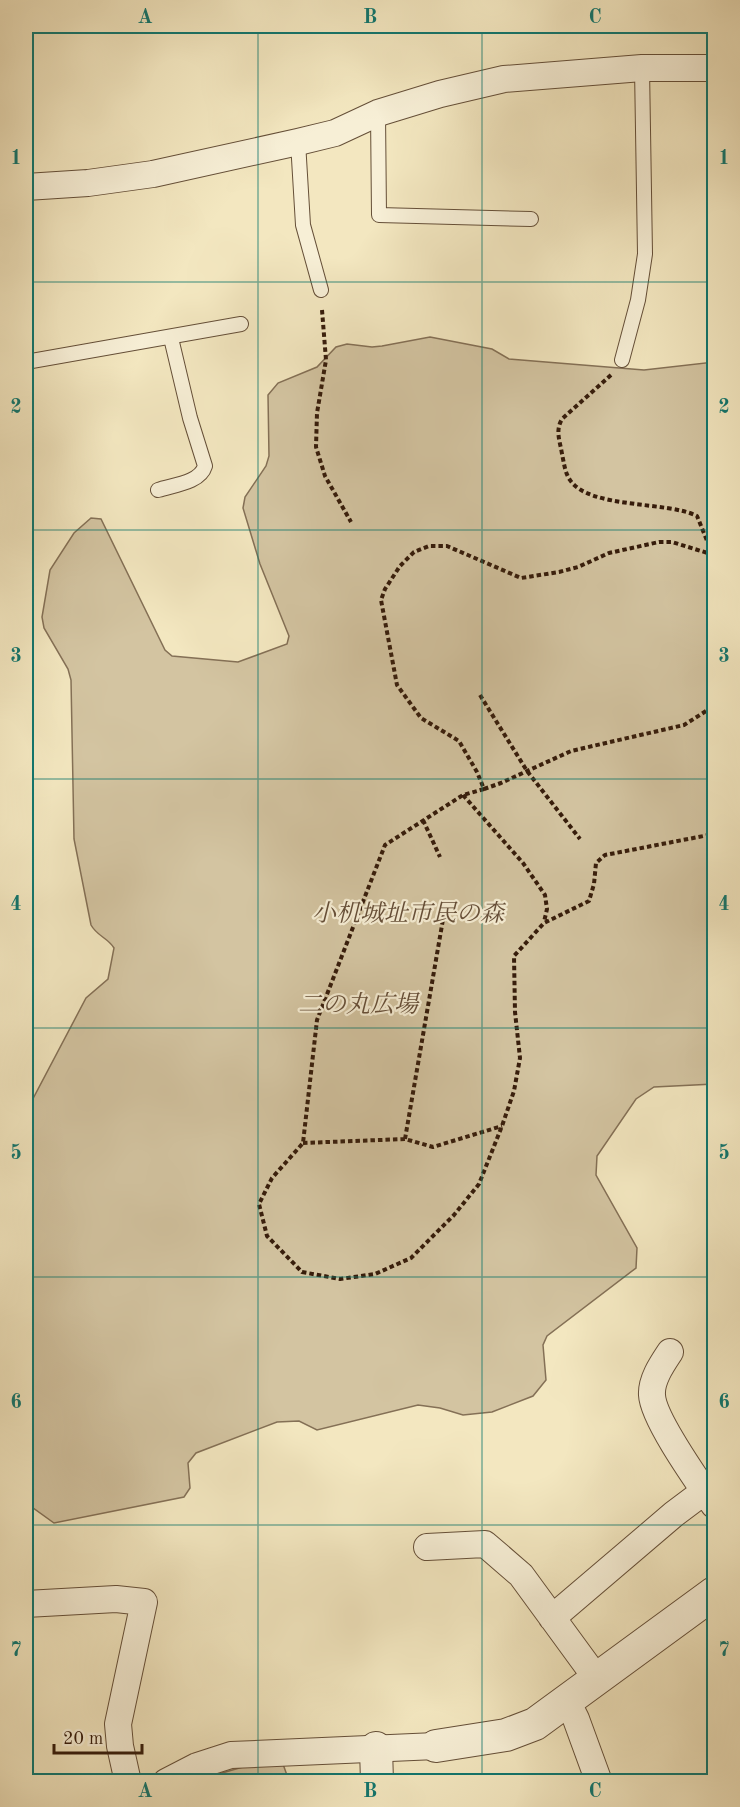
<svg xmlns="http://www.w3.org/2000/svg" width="740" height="1807" font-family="'Old Standard TT','Noto Serif JP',serif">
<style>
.green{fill:#d3c4a1;stroke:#847056;stroke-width:1.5}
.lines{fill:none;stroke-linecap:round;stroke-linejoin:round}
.service-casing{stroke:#654f38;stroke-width:16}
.minor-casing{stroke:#654f38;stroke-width:28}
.tertiary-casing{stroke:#654f38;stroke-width:34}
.path{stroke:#361c0b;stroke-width:4;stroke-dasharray:4.5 3;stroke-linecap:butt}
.service{stroke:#f7efd6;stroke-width:14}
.minor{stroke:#f7efd6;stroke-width:26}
.tertiary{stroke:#f7efd6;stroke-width:32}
.rail-casing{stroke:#361c0b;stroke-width:7}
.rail{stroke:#f7efd6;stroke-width:4.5;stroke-dasharray:14;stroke-linecap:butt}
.grid{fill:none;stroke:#0f766e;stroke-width:1.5;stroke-opacity:0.55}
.labels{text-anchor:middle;stroke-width:4.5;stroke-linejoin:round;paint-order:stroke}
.park-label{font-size:24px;font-style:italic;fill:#654e38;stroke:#f7efd6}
.neatline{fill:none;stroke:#0f766e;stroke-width:2}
.grid-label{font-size:20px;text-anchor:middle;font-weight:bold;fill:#0f766e}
</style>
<rect width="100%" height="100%" fill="#f3e7c0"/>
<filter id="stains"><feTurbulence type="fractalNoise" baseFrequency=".00333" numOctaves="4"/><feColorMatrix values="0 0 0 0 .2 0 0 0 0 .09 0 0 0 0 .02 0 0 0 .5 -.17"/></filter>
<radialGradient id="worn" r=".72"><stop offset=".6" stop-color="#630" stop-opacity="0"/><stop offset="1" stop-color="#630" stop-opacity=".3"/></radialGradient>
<path class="green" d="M 430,337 L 492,349 L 509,359 L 644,370 L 714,362 L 714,1084 L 654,1087 L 636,1099 L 597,1156 L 596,1175 L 637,1248 L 636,1268 L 547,1336 L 543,1345 L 546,1380 L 533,1396 L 492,1412 L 463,1415 L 440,1408 L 418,1405 L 317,1430 L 299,1421 L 277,1422 L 196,1453 L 188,1463 L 190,1488 L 184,1497 L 54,1523 L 33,1508 L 26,1506 L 26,1112 L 86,998 L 108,979 L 114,948 C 108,938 97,936 91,925 L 74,839 L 71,680 L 68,669 L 44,628 L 42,617 L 50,570 L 74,533 L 91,518 L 101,519 L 165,650 L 172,656 L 238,662 L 287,644 L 289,636 L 260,564 L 243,508 L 245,497 L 266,466 L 269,456 L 268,395 L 278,383 L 317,367 L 336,347 L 347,344 L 372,347 L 382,346 Z
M 253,1764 L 283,1764 L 289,1781 L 201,1782 L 205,1778 Z"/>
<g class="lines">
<defs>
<path id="service" d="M 378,113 L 379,215 L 531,219
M 298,142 L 303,225 L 321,290
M 622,360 L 638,300 L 645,254 L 642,68
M 26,362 L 241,324
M 158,490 C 173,485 200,483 205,466 L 190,418 L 171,338"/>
<path id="minor" d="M 26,187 L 88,183 L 153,174 L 298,142 L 335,133 L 378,113 L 440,94 L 504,79 L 642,68 L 714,68
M 670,1352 C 662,1364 651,1380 652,1395 C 653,1419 699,1483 714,1505
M 427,1547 L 485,1544 L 521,1575 L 597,1679
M 26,1604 L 116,1599 L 144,1602 L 118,1724 L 120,1746 L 128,1782
M 552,1618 L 674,1514 L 714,1484
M 567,1701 L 576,1719 L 599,1782
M 166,1782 L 197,1766 L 231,1755 L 436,1746"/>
<path id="tertiary" d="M 436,1746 L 506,1735 L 535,1724 L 714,1593
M 376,1748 L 377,1782"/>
</defs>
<use href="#service" class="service-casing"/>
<use href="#minor" class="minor-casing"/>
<use href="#tertiary" class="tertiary-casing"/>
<path class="path" d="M 322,310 L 326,360 L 317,413 L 316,447 L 325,476 L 351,522
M 611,375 L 562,419 C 555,431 560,441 562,454 C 564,463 565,473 570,480 C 589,509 668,501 697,516 L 712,553
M 714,555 L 672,542 L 659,542 L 609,553 L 578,567 L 559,572 L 521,578 L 447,546 L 429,546 L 414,552 L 400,566 L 385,589 L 381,600 L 397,685 L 421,718 L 459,741 L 477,772 L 484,789 L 463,795 L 385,845 L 317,1020 L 303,1143 L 272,1178 L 259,1204 L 267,1236 L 302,1272 L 340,1279 L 375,1274 L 411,1258 L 454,1215 L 479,1184 L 502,1126 L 514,1091 L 520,1058 L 515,1012 L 514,956 L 544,923 L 589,901 L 594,884 L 596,863 L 605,855 L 714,834
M 480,695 L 527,771 L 580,839
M 484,789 L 501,783 L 571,751 L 684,725 L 714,706
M 463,795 L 523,863 L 545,895 L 547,909 L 544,922
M 423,820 L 440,857
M 405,1139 L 446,902
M 303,1143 L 405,1139 L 433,1147 L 502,1126"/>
<use href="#service" class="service"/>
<use href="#minor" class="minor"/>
<use href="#tertiary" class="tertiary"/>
<defs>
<path id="rail" d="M 348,26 C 470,32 592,30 714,27"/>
</defs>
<use href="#rail" class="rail-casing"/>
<use href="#rail" class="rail"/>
</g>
<path class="grid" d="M 258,26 L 258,1782M 482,26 L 482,1782M 26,282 L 714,282M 26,530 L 714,530M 26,779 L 714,779M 26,1028 L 714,1028M 26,1277 L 714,1277M 26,1525 L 714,1525"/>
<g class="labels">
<g class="park-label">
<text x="408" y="921">小机城址市民の森</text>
<text x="358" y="1012">二の丸広場</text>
</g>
</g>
<rect width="740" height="1807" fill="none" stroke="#f3e7c0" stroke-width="66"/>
<path d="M54 1744v9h88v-9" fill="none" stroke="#361c0b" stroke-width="3"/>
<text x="63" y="1744" font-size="18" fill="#361c0b" stroke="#f7efd6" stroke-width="4.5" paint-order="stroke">20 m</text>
<rect x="33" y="33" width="674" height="1741" class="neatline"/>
<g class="grid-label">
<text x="145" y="23">A</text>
<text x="370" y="23">B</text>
<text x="595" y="23">C</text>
<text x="16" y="164">1</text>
<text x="724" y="164">1</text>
<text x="16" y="413">2</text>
<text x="724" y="413">2</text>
<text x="16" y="662">3</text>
<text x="724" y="662">3</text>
<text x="16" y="910">4</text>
<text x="724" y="910">4</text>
<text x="16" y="1159">5</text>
<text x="724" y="1159">5</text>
<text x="16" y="1408">6</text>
<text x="724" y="1408">6</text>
<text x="16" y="1656">7</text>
<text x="724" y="1656">7</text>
<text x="145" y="1797">A</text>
<text x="370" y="1797">B</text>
<text x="595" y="1797">C</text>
</g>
<rect width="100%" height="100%" filter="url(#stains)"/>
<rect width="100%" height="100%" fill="url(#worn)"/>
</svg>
